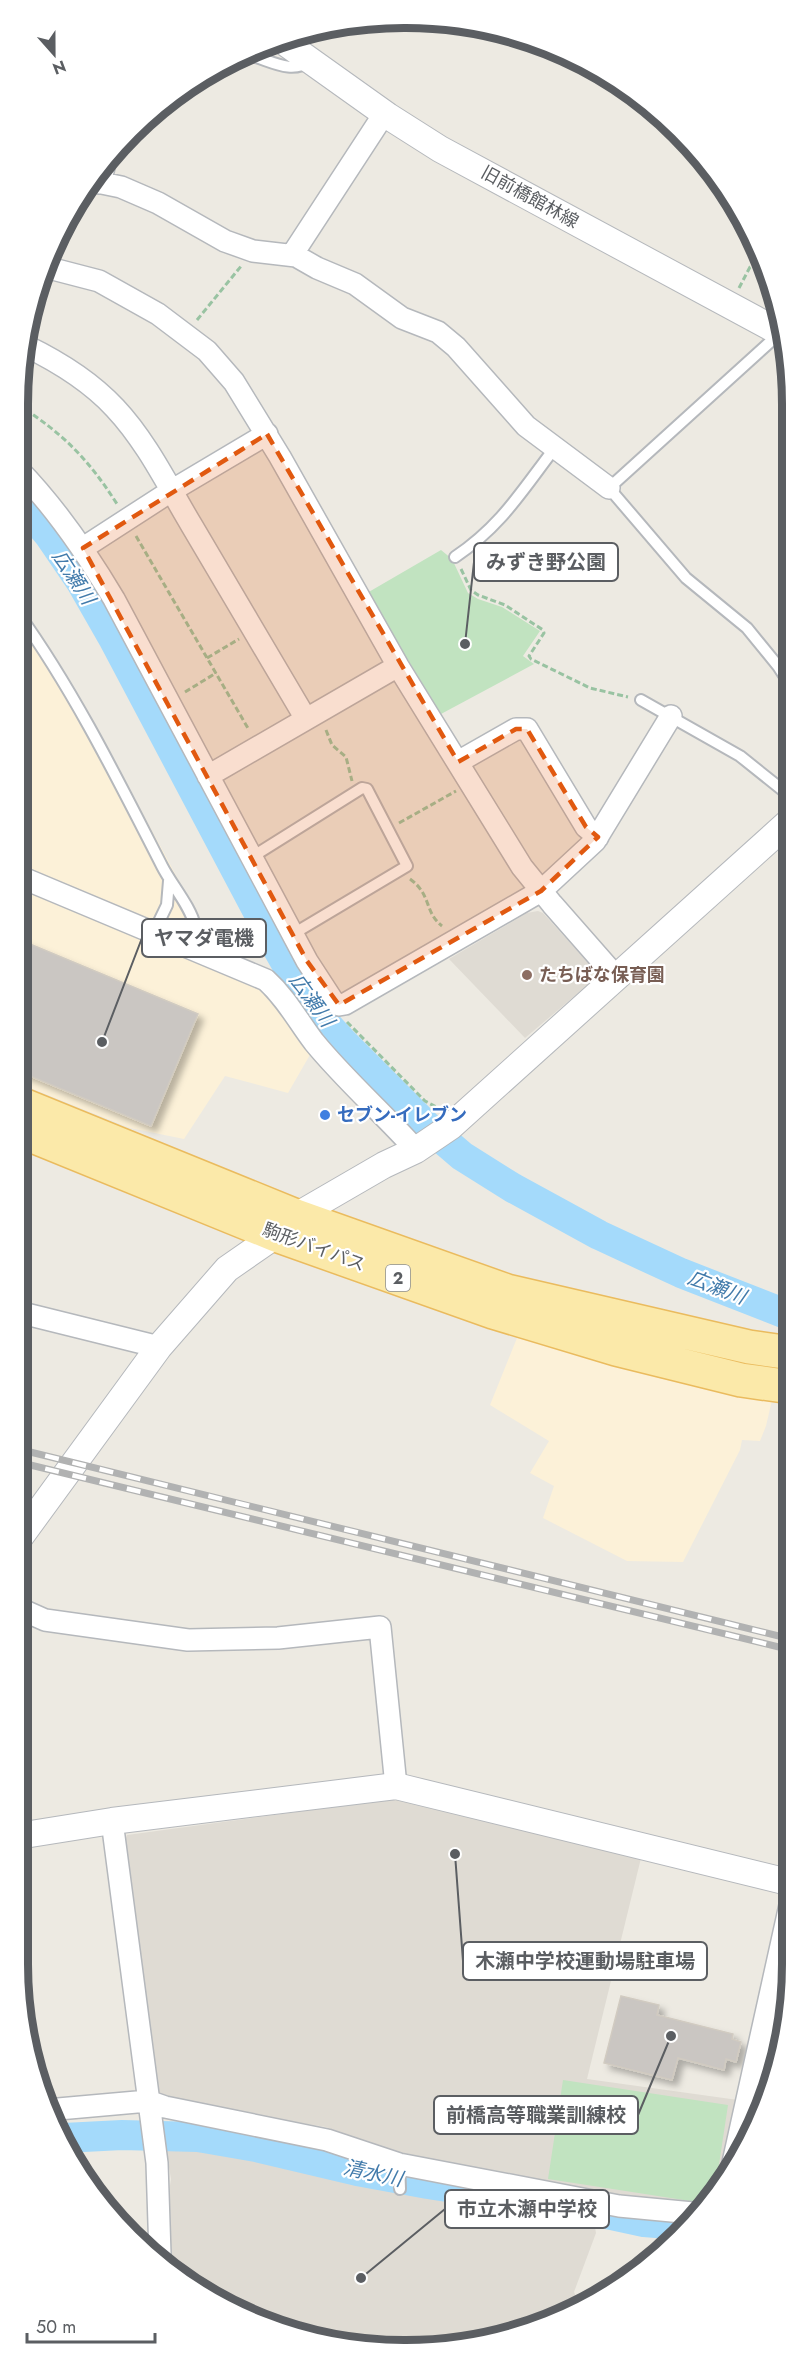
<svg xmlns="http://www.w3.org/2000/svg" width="810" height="2369" font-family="Jost,'Noto Sans JP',sans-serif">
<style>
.commercial{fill:#fcf1d8}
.education{fill:#dfdbd3}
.green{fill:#c1e3c0}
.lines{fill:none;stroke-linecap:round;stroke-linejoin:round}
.river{stroke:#a4dafb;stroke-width:30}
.building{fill:#cac6c2;stroke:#d1cbc1;stroke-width:1.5;filter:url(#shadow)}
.service-casing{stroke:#b5b8bc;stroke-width:14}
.minor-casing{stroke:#b5b8bc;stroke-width:24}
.tertiary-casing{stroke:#b5b8bc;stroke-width:28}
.primary-casing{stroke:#eabb5e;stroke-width:36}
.path{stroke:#99c3a2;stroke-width:3;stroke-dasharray:6 3;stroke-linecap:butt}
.service{stroke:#fff;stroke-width:10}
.minor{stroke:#fff;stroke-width:21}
.tertiary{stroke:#fff;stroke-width:26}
.primary{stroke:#fbe9a9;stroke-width:33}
.rail-casing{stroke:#b1b2b2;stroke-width:7}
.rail{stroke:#fff;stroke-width:4.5;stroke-dasharray:14;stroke-linecap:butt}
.marked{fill:#e15910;fill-opacity:0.2;stroke:#e15910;stroke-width:4.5;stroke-dasharray:12 8;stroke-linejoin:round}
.education-dot{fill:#8d6e63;stroke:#fff;stroke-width:2}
.shop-dot{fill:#3f7fe0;stroke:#fff;stroke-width:2}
.labels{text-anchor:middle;stroke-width:4.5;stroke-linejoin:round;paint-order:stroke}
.shield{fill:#fff;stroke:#8c8e91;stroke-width:1.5}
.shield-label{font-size:16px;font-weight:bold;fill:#5b5e62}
.street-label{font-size:18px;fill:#5b5e62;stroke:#fff}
.education-label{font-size:18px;font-weight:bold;fill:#785e54;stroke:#fff;text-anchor:start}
.shop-label{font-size:18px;font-weight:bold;fill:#366cbe;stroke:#fff;text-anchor:start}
.water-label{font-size:20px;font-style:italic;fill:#427bab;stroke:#fff}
.rim{fill:none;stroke:#5b5e62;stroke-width:8}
.leader{fill:none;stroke:#5b5e62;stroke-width:2}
.callout-dot{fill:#5b5e62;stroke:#fff;stroke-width:2}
.callout{fill:#fff;stroke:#5b5e62;stroke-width:2}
.callout-label{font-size:20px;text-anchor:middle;font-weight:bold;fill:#5b5e62}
</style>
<defs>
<filter id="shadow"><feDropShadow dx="5.5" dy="5.5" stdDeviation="3" flood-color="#0004"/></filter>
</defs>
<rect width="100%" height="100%" fill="#edeae2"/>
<path class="commercial" d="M 18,605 L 70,681 L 90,715 L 209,937 L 201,963 L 265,990 L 311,1053 L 288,1093 L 225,1076 L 184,1139 L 130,1128 L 18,1083 Z
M 517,1338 L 772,1400 L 766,1426 L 760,1441 L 742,1440 L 740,1450 L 683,1562 L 627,1561 L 543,1518 L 554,1486 L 530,1473 L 549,1441 L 490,1405 Z"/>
<path class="education" d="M 538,911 L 543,913 L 592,967 L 590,983 L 525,1038 L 449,959 L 527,913 Z
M 392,1799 L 407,1800 L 642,1854 L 587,2079 L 738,2100 L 718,2188 L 699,2207 L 426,2165 L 326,2127 L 161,2100 L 156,2090 L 122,1850 L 127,1835 Z
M 165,2142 L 221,2148 L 307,2170 L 392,2188 L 406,2190 L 407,2188 L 594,2221 L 596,2233 L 574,2292 L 579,2304 L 505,2338 L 355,2348 L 234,2311 L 168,2261 L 166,2211 L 171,2179 Z"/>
<path class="green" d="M 441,550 L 452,559 L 468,593 L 478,599 L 502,607 L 540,631 L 523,656 L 534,664 L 441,714 L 367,593 Z
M 563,2080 L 728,2105 L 715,2191 L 703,2203 L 548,2179 Z"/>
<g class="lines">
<path class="river" d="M 18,498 L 49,535 L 81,582 L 113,638 L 275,944 L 304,995 L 319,1016 L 341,1040 L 427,1126 L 462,1156 L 513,1188 L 599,1235 L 681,1273 L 791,1316
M 64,2138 L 122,2135 L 198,2137 L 256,2147 L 357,2171 L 428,2184 L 570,2206 L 644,2222 L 681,2225"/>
</g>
<path class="building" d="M 18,939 L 198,1014 L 151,1126 L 18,1071 Z
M 621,1996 L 659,2005 L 657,2015 L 733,2034 L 732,2039 L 741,2042 L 736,2062 L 726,2059 L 724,2070 L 678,2058 L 672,2080 L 604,2063 Z"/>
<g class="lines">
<defs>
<path id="service" d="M 253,56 C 273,62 292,74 310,61
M 780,333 L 609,488 L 686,578 L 747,628 L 778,666 L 789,683
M 455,557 C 501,526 521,492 554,449
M 18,613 C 74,691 118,780 162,866 C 171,884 191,907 195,926 C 197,933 194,941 191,948
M 641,700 L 740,756 L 790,796
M 252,857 L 362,788 L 367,789 L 407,866 L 293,934
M 154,932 L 167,905 L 169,881
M 399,2163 L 400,2189"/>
<path id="minor" d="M 92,181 L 121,187 L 158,203 L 225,241 L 253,251 L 296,256 L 317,268 L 355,284 L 402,318 L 438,332 L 456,347 L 526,426 L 609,488
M 100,183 L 105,163
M 292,255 L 384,114
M 49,268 L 99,281 L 158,314 L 207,351 L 234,382 L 280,457 L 398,666 L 522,867 L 552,904 L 617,978
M 26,346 C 59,362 90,381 115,408 C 147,442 168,486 192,526 C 230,590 268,655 306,719
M 18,469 C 56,508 86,552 114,599 L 307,961 L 333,1001 L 339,1005 L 345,1004 L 541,891 L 595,841 L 671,716
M 83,548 L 171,491 L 267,434
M 458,762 L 516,729 L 527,729 L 586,827 L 598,837
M 208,776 L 398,666
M 18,876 L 266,980 C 286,998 298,1021 314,1042 C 345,1080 383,1113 416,1150
M 18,1312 L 159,1347
M 18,1608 L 45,1620 L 188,1640 L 278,1638 L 380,1627 L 396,1786
M 112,1821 L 157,2163 L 160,2254
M 47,2110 L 148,2101 L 165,2107 L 327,2140 L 399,2164 L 619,2206 L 693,2213
M 732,2167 L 792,1896"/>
<path id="tertiary" d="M 287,44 L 388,116 L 440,149 L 783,334
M 18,1540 L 159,1347 L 227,1269 L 276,1235 L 296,1216 L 384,1165 L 416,1150 L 450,1127 L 790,821
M 18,1836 L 112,1821 L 396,1786 L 792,1883"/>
<path id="primary" d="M 18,1103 L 296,1216 L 507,1291 L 749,1347 L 791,1353
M 18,1130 L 276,1235 L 493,1312 L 616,1349 L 741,1380 L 791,1387"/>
</defs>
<use href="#service" class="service-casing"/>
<use href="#minor" class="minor-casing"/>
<use href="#tertiary" class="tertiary-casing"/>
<use href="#primary" class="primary-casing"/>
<path class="path" d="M 739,288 L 750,267 L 760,260
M 197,320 L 242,265
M 18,405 C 63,433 89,460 117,504
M 136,536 L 249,730
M 461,569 L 471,590 L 478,595 L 505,605 L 543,630 L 544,633 L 529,656 L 531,659 L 590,688 L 628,697
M 207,658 L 239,639
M 185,692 L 216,673
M 326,730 L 332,745 L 346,757 L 352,781
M 399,823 L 456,791
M 410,879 C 432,895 424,912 442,926
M 347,1022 L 425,1101 L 440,1109"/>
<use href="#service" class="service"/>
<use href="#minor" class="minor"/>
<use href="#tertiary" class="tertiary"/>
<use href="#primary" class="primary"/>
<defs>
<path id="rail" d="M 18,1449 L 791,1639
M 18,1462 L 791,1650"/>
</defs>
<use href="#rail" class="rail-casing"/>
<use href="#rail" class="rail"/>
</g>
<path class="marked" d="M 267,434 L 458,762 L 516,729 L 527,729 L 586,827 L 598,837 L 541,891 L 339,1005 L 307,961 L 83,548 Z"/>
<circle class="education-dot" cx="527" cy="975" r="6"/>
<circle class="shop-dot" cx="325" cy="1115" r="6"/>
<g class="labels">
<rect class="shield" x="386" y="1265" width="24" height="26" rx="4.5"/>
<g class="shield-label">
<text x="398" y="1284">2</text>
</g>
<g class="street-label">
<text transform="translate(530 197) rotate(29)" y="6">旧前橋館林線</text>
<text transform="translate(314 1247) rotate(20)" y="6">駒形バイパス</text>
</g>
<g class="education-label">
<text x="539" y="981">たちばな保育園</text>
</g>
<g class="shop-label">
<text x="337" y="1121">セブン-イレブン</text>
</g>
<g class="water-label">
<text transform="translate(74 577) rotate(57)" y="7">広瀬川</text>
<text transform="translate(312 1000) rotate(54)" y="7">広瀬川</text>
<text transform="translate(717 1287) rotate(21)" y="7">広瀬川</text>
<text transform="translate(373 2173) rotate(12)" y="7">清水川</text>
</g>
</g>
<path d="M0 0H810V2369H0ZM404 28H406A376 376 0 0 1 782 404V1964A376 376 0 0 1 406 2340H404A376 376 0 0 1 28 1964V404A376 376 0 0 1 404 28Z" fill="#fff" fill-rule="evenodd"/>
<path class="rim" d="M404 28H406A376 376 0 0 1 782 404V1964A376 376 0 0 1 406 2340H404A376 376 0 0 1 28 1964V404A376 376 0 0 1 404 28Z"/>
<path class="leader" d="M465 644L474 562M102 1042L142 938M455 1854L463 1961M671 2036L638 2115M361 2278L445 2209"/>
<g class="callout-dot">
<circle cx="465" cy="644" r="6"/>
<circle cx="102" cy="1042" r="6"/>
<circle cx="455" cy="1854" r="6"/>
<circle cx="671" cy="2036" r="6"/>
<circle cx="361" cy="2278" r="6"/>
</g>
<g class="callout">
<rect x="474" y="543" width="144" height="38" rx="6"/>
<rect x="142" y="919" width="124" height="38" rx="6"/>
<rect x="463" y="1942" width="244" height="38" rx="6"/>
<rect x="434" y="2096" width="204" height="38" rx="6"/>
<rect x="445" y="2190" width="164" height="38" rx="6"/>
</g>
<g class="callout-label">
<text x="546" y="569">みずき野公園</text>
<text x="204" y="945">ヤマダ電機</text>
<text x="585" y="1968">木瀬中学校運動場駐車場</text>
<text x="536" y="2122">前橋高等職業訓練校</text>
<text x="527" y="2216">市立木瀬中学校</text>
</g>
<g transform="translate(54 54) rotate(159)" stroke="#ffffff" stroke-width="4.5" paint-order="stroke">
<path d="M0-4.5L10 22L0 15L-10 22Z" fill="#5b5e62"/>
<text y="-9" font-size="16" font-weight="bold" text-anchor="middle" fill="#5b5e62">N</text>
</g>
<path d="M27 2333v9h128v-9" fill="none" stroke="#5b5e62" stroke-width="3"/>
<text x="36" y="2333" font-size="18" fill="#5b5e62" stroke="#ffffff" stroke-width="4.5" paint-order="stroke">50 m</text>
</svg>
